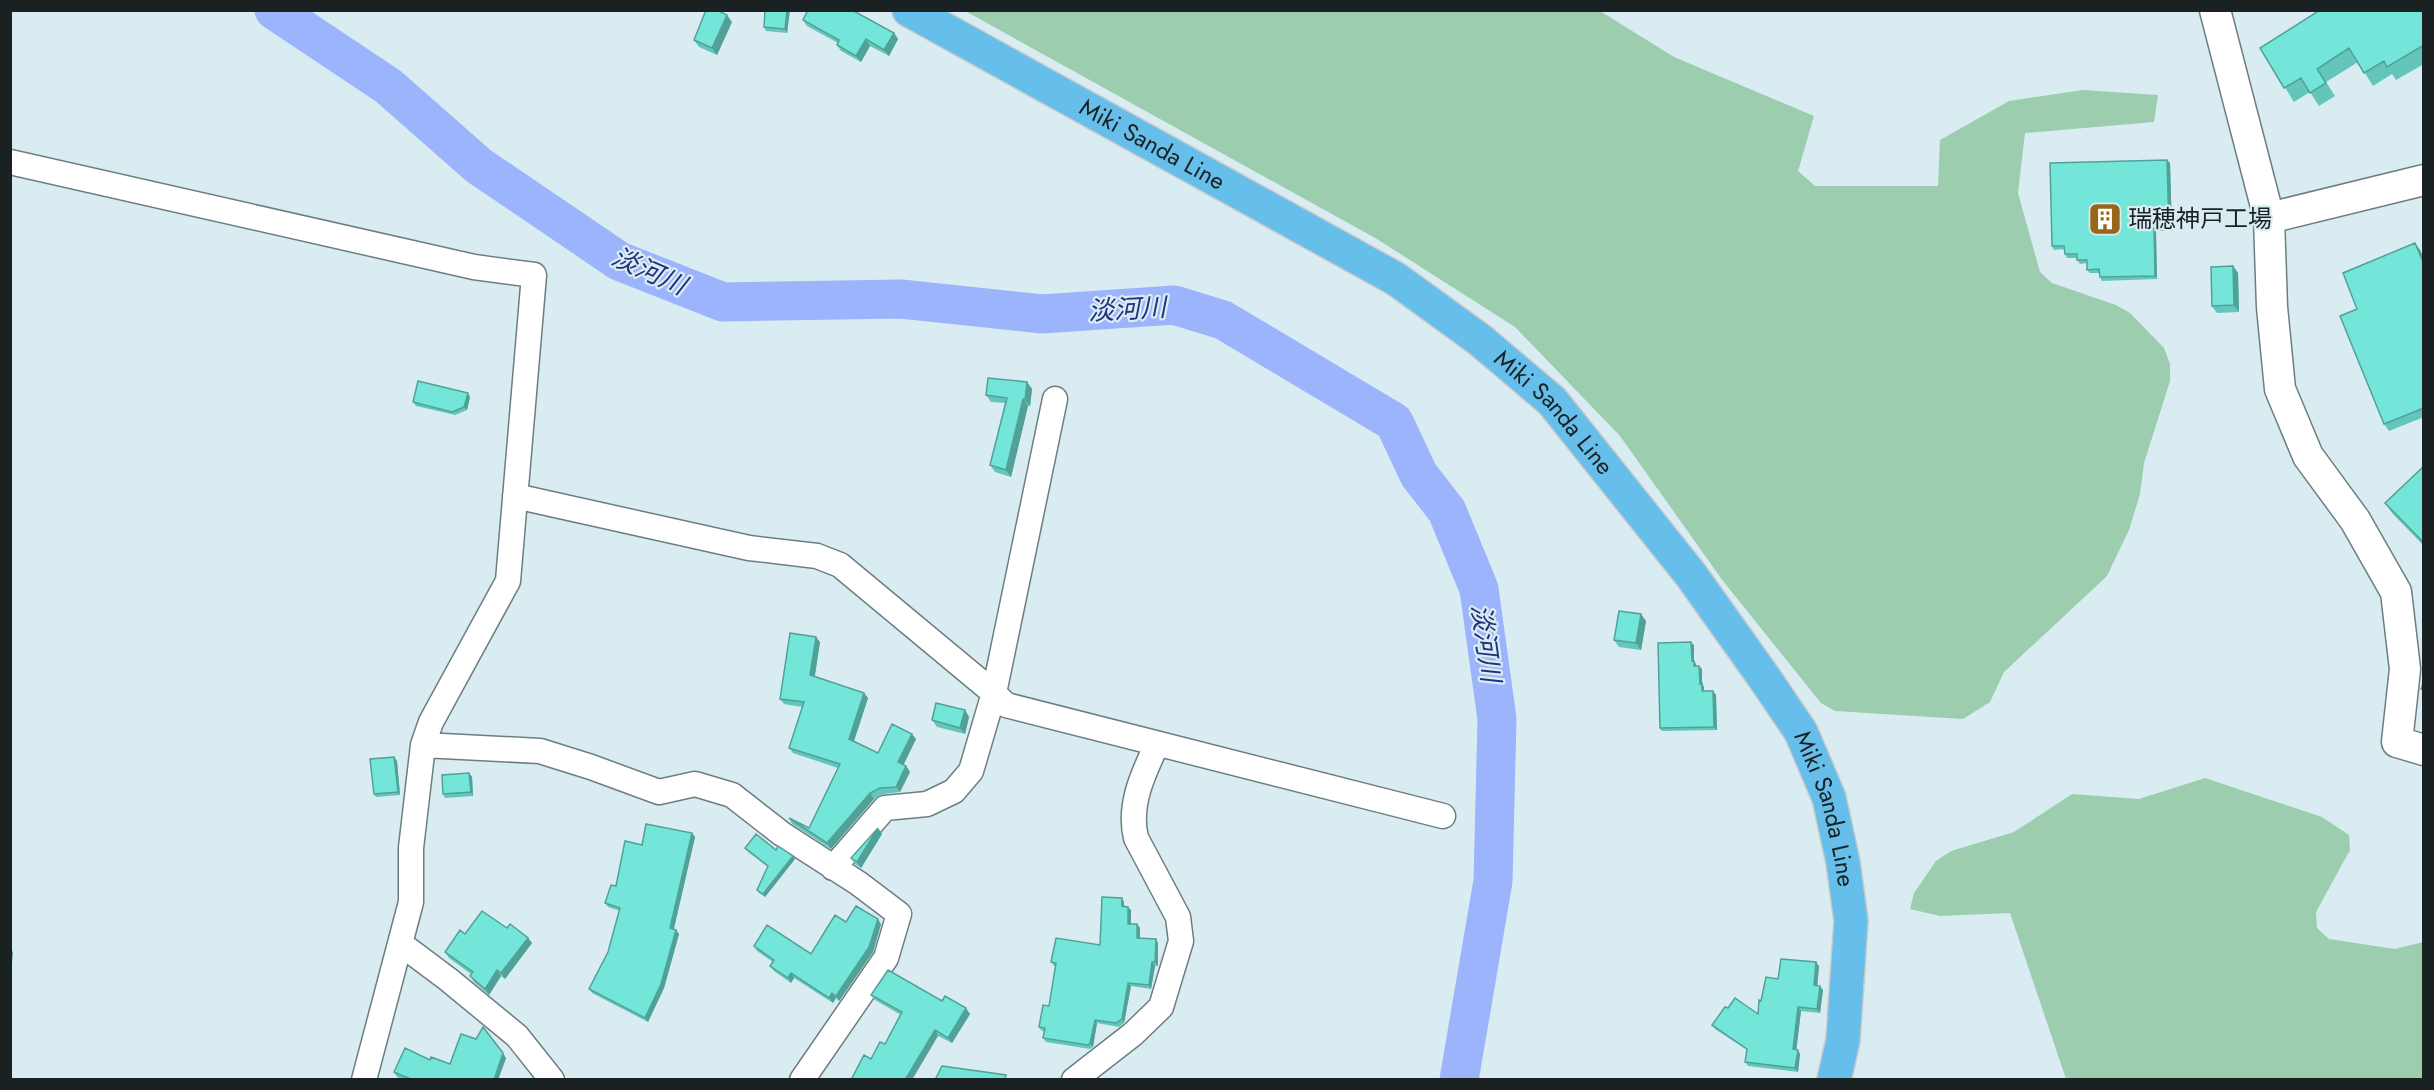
<svg xmlns="http://www.w3.org/2000/svg" width="2434" height="1090" font-family="Jost,'Noto Sans JP',sans-serif">
<style>
.green{fill:#9ccdaf}
.lines{fill:none;stroke-linecap:round;stroke-linejoin:round}
.river{stroke:#9cb4fc;stroke-width:39}
.minor-casing{stroke:#6d7e82;stroke-width:27}
.tertiary-casing{stroke:#6d7e82;stroke-width:33}
.primary-casing{stroke:#c8caca;stroke-width:36}
.minor{stroke:#fff;stroke-width:24}
.tertiary{stroke:#fff;stroke-width:30}
.primary{stroke:#66beeb;stroke-width:33}
.wall{fill:#64c6bb}
.shaded-wall{fill:#51a198}
.building{fill:#74e6d9;stroke:#51a198;stroke-width:1.5}
.labels{text-anchor:middle;stroke-width:4.5;stroke-linejoin:round;paint-order:stroke}
.street-label{font-size:24px;fill:#1a2122;stroke:#d9ecf1}
.poi-label{font-size:24px;fill:#1a2122;stroke:#d9ecf1;text-anchor:start}
.water-label{font-size:26px;font-style:italic;fill:#213081;stroke:#d9ecf1}
</style>
<rect width="100%" height="100%" fill="#d9ecf1"/>
<path class="green" d="M 965,11 L 1600,11 L 1674,57 L 1814,116 L 1798,171 L 1815,186 L 1938,186 L 1940,140 L 2009,101 L 2083,90 L 2158,95 L 2154,122 L 2025,133 L 2018,193 L 2040,272 L 2052,283 L 2116,305 L 2130,313 L 2164,348 L 2170,364 L 2170,381 L 2144,463 L 2140,494 L 2129,530 L 2107,576 L 2004,672 L 1990,702 L 1963,719 L 1835,711 L 1821,703 L 1723,581 L 1620,436 L 1515,327 L 1377,239 Z
M 2205,778 L 2322,817 L 2349,835 L 2350,850 L 2316,912 L 2317,928 L 2329,939 L 2395,949 L 2423,942 L 2423,1079 L 2066,1079 L 2010,913 L 1940,916 L 1910,909 L 1914,893 L 1936,861 L 1951,851 L 2014,832 L 2072,794 L 2139,799 Z"/>
<g class="lines">
<path class="river" d="M 274,10 L 388,86 L 479,166 L 619,261 L 723,302 L 901,299 L 1042,314 L 1174,305 L 1223,320 L 1394,422 L 1419,475 L 1447,511 L 1479,589 L 1497,719 L 1493,881 L 1459,1080"/>
<defs>
<path id="minor" d="M 10,162 L 474,267 L 534,275 L 508,581 L 431,722 L 423,745 L 411,848 L 411,902 L 364,1080
M 515,496 L 749,548 L 817,556 L 840,565 L 994,693 L 1006,705 L 1443,816
M 423,745 L 540,751 L 591,767 L 659,792 L 695,784 L 732,795 L 782,834 L 858,883 L 899,914 L 886,958 L 802,1080
M 833,868 L 885,808 L 927,804 L 954,791 L 971,771 L 994,693 L 1055,399
M 401,944 L 449,980 L 517,1036 L 552,1080
M 1074,1080 L 1133,1034 L 1161,1007 L 1181,941 L 1178,917 L 1136,838 C 1128,805 1143,774 1157,744"/>
<path id="tertiary" d="M 2215,10 L 2269,218 L 2272,307 L 2280,389 L 2308,456 L 2355,520 L 2396,592 L 2405,669 L 2397,742 L 2424,750
M 2269,218 L 2424,180"/>
<g id="primary">
<path id="s1" d="M 909,10 L 1396,279 L 1480,340 L 1552,401 L 1691,575 L 1763,676 L 1801,732 L 1829,798 L 1843,862 L 1851,921 L 1843,1040 L 1834,1080"/>
</g>
</defs>
<use href="#minor" class="minor-casing"/>
<use href="#tertiary" class="tertiary-casing"/>
<use href="#primary" class="primary-casing"/>
<use href="#minor" class="minor"/>
<use href="#tertiary" class="tertiary"/>
<use href="#primary" class="primary"/>
</g>
<path class="wall" d="M 765,10 L 790,10 L 787,33 L 766,31 L 764,27 Z
M 2424,10 L 2424,64 L 2396,80 L 2392,74 L 2373,86 L 2358,62 L 2326,82 L 2335,96 L 2319,106 L 2310,92 L 2294,102 L 2260,48 Z
M 803,20 L 894,33 L 898,39 L 889,56 L 870,46 L 861,62 L 841,51 L 837,45 L 838,43 L 807,26 Z
M 732,22 L 717,55 L 699,47 L 694,40 Z
M 2167,160 L 2170,163 L 2172,231 L 2156,231 L 2157,279 L 2102,281 L 2100,277 L 2099,273 L 2090,273 L 2087,270 L 2087,263 L 2080,264 L 2077,260 L 2077,258 L 2067,258 L 2065,254 L 2064,249 L 2054,250 L 2052,246 Z
M 2415,243 L 2420,250 L 2424,259 L 2424,417 L 2389,431 L 2384,424 L 2357,309 Z
M 2233,266 L 2238,273 L 2239,312 L 2217,313 L 2212,306 Z
M 1027,382 L 1032,389 L 1030,406 L 1028,406 L 1011,477 L 995,472 L 990,465 L 1005,403 L 991,402 L 986,395 Z
M 470,397 L 467,410 L 455,415 L 416,406 L 413,402 Z
M 2424,466 L 2424,546 L 2392,513 L 2385,503 Z
M 1646,621 L 1641,650 L 1619,647 L 1614,640 Z
M 820,642 L 815,676 L 864,693 L 868,698 L 854,741 L 878,753 L 916,739 L 903,765 L 906,766 L 910,772 L 900,792 L 884,794 L 874,799 L 831,849 L 792,824 L 789,818 L 809,828 L 838,768 L 793,753 L 789,748 L 802,707 L 784,704 L 780,699 Z
M 1694,645 L 1694,661 L 1696,666 L 1702,669 L 1702,684 L 1704,687 L 1704,691 L 1713,691 L 1716,695 L 1717,730 L 1662,731 L 1660,728 Z
M 965,710 L 969,717 L 965,734 L 937,727 L 932,720 Z
M 394,757 L 397,761 L 400,795 L 376,797 L 374,794 Z
M 469,773 L 472,777 L 473,796 L 445,798 L 443,794 Z
M 878,828 L 882,834 L 861,868 L 855,864 L 851,858 Z
M 692,833 L 695,837 L 674,929 L 676,930 L 679,934 L 664,988 L 648,1022 L 592,993 L 589,989 L 608,952 L 620,911 L 608,907 L 605,903 L 642,845 Z
M 745,848 L 776,850 L 795,859 L 765,897 L 759,893 L 757,890 L 768,867 L 747,851 Z
M 1124,902 L 1124,907 L 1131,910 L 1131,924 L 1137,924 L 1140,928 L 1140,938 L 1158,943 L 1158,966 L 1155,966 L 1151,989 L 1131,986 L 1124,1023 L 1119,1027 L 1097,1023 L 1093,1047 L 1090,1049 L 1046,1042 L 1043,1038 L 1044,1031 L 1042,1031 L 1039,1027 L 1049,1006 L 1055,966 L 1054,966 L 1051,962 L 1100,945 Z
M 846,922 L 881,924 L 873,952 L 839,1001 L 836,998 L 833,1003 L 794,978 L 791,983 L 774,971 L 770,966 L 773,962 L 757,951 L 754,946 L 811,954 Z
M 507,928 L 528,938 L 532,943 L 505,979 L 501,976 L 489,995 L 474,982 L 470,976 L 471,974 L 449,958 L 445,952 L 465,934 Z
M 1819,966 L 1817,986 L 1823,990 L 1820,1013 L 1801,1011 L 1796,1050 L 1800,1054 L 1798,1072 L 1748,1066 L 1745,1062 L 1747,1050 L 1715,1029 L 1712,1025 L 1728,1008 L 1758,1014 L 1778,979 Z
M 871,995 L 942,1001 L 970,1014 L 952,1043 L 938,1036 L 871,1059 L 885,1044 L 901,1015 L 875,1000 Z
M 506,1058 L 498,1080 L 405,1080 L 397,1077 L 394,1072 L 430,1060 L 450,1064 Z"/>
<path class="shaded-wall" d="M 787,10 L 790,10 L 787,33 L 785,29 Z
M 727,15 L 732,22 L 717,55 L 712,48 Z
M 894,33 L 898,39 L 889,56 L 884,50 Z
M 866,39 L 870,46 L 861,62 L 856,56 Z
M 2167,160 L 2170,163 L 2172,231 L 2169,227 Z
M 2154,228 L 2156,231 L 2157,279 L 2155,276 Z
M 2415,243 L 2420,250 L 2424,259 L 2424,264 Z
M 2233,266 L 2238,273 L 2239,312 L 2234,305 Z
M 1027,382 L 1032,389 L 1030,406 L 1025,400 Z
M 468,393 L 470,397 L 467,410 L 464,407 Z
M 1023,399 L 1028,406 L 1011,477 L 1006,470 Z
M 1641,614 L 1646,621 L 1641,650 L 1636,643 Z
M 816,637 L 820,642 L 814,680 L 810,675 Z
M 1691,642 L 1694,645 L 1694,661 L 1696,664 L 1697,670 L 1692,661 Z
M 1699,666 L 1702,669 L 1702,684 L 1704,687 L 1704,695 L 1702,691 L 1700,684 Z
M 1713,691 L 1716,695 L 1717,730 L 1714,727 Z
M 864,693 L 868,698 L 853,744 L 849,739 Z
M 965,710 L 969,717 L 965,734 L 960,728 Z
M 912,734 L 916,739 L 902,768 L 898,762 Z
M 394,757 L 397,761 L 400,795 L 398,792 Z
M 906,766 L 910,772 L 900,792 L 896,787 Z
M 469,773 L 472,777 L 473,796 L 471,792 Z
M 870,793 L 874,799 L 831,849 L 827,843 Z
M 878,828 L 882,834 L 861,868 L 857,862 Z
M 692,833 L 695,837 L 673,932 L 670,928 Z
M 793,856 L 795,859 L 765,897 L 763,894 Z
M 1122,898 L 1124,902 L 1124,910 L 1122,906 Z
M 1128,907 L 1131,910 L 1131,928 L 1128,924 Z
M 878,919 L 881,924 L 873,952 L 839,1001 L 836,996 Z
M 1137,924 L 1140,928 L 1140,942 L 1137,938 Z
M 676,930 L 679,934 L 664,988 L 648,1022 L 645,1018 Z
M 528,938 L 532,943 L 505,979 L 501,973 Z
M 1156,939 L 1158,943 L 1158,966 L 1155,962 Z
M 10,949 L 13,952 L 11,974 L 10,973 Z
M 1152,962 L 1155,966 L 1151,989 L 1149,985 Z
M 1816,962 L 1819,966 L 1817,989 L 1814,985 Z
M 497,970 L 501,976 L 489,995 L 485,989 Z
M 791,973 L 794,978 L 791,983 L 788,978 Z
M 1128,983 L 1131,986 L 1124,1023 L 1122,1019 Z
M 1820,986 L 1823,990 L 1820,1013 L 1817,1009 Z
M 832,993 L 836,998 L 833,1003 L 829,998 Z
M 1798,1007 L 1801,1011 L 1796,1053 L 1793,1049 Z
M 966,1008 L 970,1014 L 952,1043 L 948,1038 Z
M 1095,1020 L 1097,1023 L 1093,1047 L 1090,1043 Z
M 935,1030 L 938,1036 L 912,1080 L 905,1080 Z
M 1798,1050 L 1800,1054 L 1798,1072 L 1795,1068 Z
M 503,1053 L 506,1058 L 498,1080 L 494,1080 Z"/>
<path class="building" d="M 706,10 L 717,10 L 727,15 L 712,48 L 694,40 Z
M 765,10 L 787,10 L 785,29 L 764,27 Z
M 808,10 L 852,10 L 894,33 L 884,50 L 866,39 L 856,56 L 837,45 L 839,40 L 803,20 Z
M 2320,10 L 2424,10 L 2424,45 L 2387,67 L 2384,61 L 2364,73 L 2349,48 L 2317,69 L 2326,83 L 2310,93 L 2301,78 L 2284,88 L 2260,48 Z
M 2167,160 L 2169,227 L 2154,228 L 2155,276 L 2100,277 L 2099,269 L 2087,270 L 2087,260 L 2077,260 L 2077,254 L 2065,254 L 2064,246 L 2052,246 L 2050,163 Z
M 2415,243 L 2424,264 L 2424,408 L 2384,424 L 2340,316 L 2357,309 L 2343,273 Z
M 2233,266 L 2234,305 L 2212,306 L 2211,267 Z
M 988,378 L 1027,382 L 1025,400 L 1023,399 L 1006,470 L 990,465 L 1007,398 L 986,395 Z
M 418,381 L 468,393 L 464,407 L 452,412 L 413,402 Z
M 2424,466 L 2424,543 L 2385,503 Z
M 1619,611 L 1641,614 L 1636,643 L 1614,640 Z
M 790,633 L 816,637 L 810,675 L 864,693 L 849,739 L 878,753 L 892,724 L 912,734 L 898,762 L 906,766 L 896,787 L 880,788 L 870,793 L 827,843 L 789,818 L 809,828 L 840,764 L 789,748 L 804,702 L 780,699 Z
M 1691,642 L 1692,661 L 1694,661 L 1694,666 L 1699,666 L 1700,684 L 1702,683 L 1702,691 L 1713,691 L 1714,727 L 1660,728 L 1658,643 Z
M 2424,681 L 2424,690 L 2421,689 Z
M 936,703 L 965,710 L 960,728 L 932,720 Z
M 394,757 L 398,792 L 374,794 L 370,759 Z
M 469,773 L 471,792 L 443,794 L 442,775 Z
M 646,824 L 692,833 L 670,928 L 676,930 L 661,984 L 645,1018 L 589,989 L 608,952 L 620,908 L 605,903 L 611,885 L 616,886 L 625,841 L 642,845 Z
M 878,828 L 857,862 L 851,858 Z
M 756,834 L 776,850 L 778,846 L 793,856 L 763,894 L 757,890 L 768,866 L 745,848 Z
M 1102,897 L 1122,898 L 1122,906 L 1128,907 L 1128,924 L 1137,924 L 1137,938 L 1156,939 L 1155,962 L 1152,962 L 1149,985 L 1128,983 L 1122,1019 L 1116,1023 L 1095,1020 L 1090,1043 L 1088,1045 L 1043,1038 L 1045,1028 L 1039,1027 L 1043,1005 L 1049,1006 L 1056,963 L 1051,962 L 1056,938 L 1100,945 Z
M 856,906 L 878,919 L 869,947 L 836,996 L 832,993 L 829,998 L 791,973 L 788,978 L 770,966 L 774,960 L 754,946 L 767,925 L 811,954 L 835,915 L 846,922 Z
M 482,911 L 507,928 L 510,924 L 528,938 L 501,973 L 497,970 L 485,989 L 470,976 L 473,972 L 445,952 L 460,930 L 465,934 Z
M 1781,959 L 1816,962 L 1814,985 L 1820,986 L 1817,1009 L 1798,1007 L 1793,1049 L 1798,1050 L 1795,1068 L 1745,1062 L 1747,1049 L 1712,1025 L 1725,1007 L 1728,1008 L 1735,998 L 1758,1014 L 1759,1000 L 1761,1001 L 1766,977 L 1778,979 Z
M 888,970 L 942,1001 L 945,996 L 966,1008 L 948,1038 L 935,1030 L 905,1080 L 851,1080 L 864,1055 L 871,1059 L 880,1042 L 885,1044 L 902,1012 L 871,995 Z
M 483,1027 L 503,1053 L 494,1080 L 413,1080 L 394,1072 L 405,1048 L 430,1060 L 431,1057 L 450,1064 L 461,1034 L 476,1039 Z
M 942,1066 L 1006,1075 L 1005,1080 L 935,1080 Z"/>
<defs>
<symbol id="building-square" viewBox="-11 -11 22 22"><rect x="-9" y="-9" width="18" height="18" rx="4" fill="#976618" stroke="#d9ecf1"/><path d="M-4-6H4V6H1V3H-1V6H-4ZM-2.5-4.3h1.7v1.8h-1.7ZM.8-4.3h1.7v1.8H.8ZM-2.5-1h1.7V.8h-1.7ZM.8-1h1.7V.8H.8Z" fill="#fff"/></symbol>
</defs>
<g fill-rule="evenodd">
<use href="#building-square" x="2086" y="200" width="38" height="38"/>
</g>
<g class="labels">
<g class="street-label">
<text dy="8" stroke="none"><textPath href="#s1" startOffset="278">Miki Sanda Line</textPath></text>
<text dy="8" stroke="none"><textPath href="#s1" startOffset="764">Miki Sanda Line</textPath></text>
<text dy="8" stroke="none"><textPath href="#s1" startOffset="1250">Miki Sanda Line</textPath></text>
</g>
<g class="poi-label">
<text x="2128" y="227">瑞穂神戸工場</text>
</g>
<g class="water-label">
<text transform="translate(649 271) rotate(24)" y="9">淡河川</text>
<text transform="translate(1127 309) rotate(-3)" y="9">淡河川</text>
<text transform="translate(1486 643) rotate(82)" y="9">淡河川</text>
</g>
</g>
<rect width="2434" height="1090" fill="none" stroke="#1a2122" stroke-width="24"/>
</svg>
